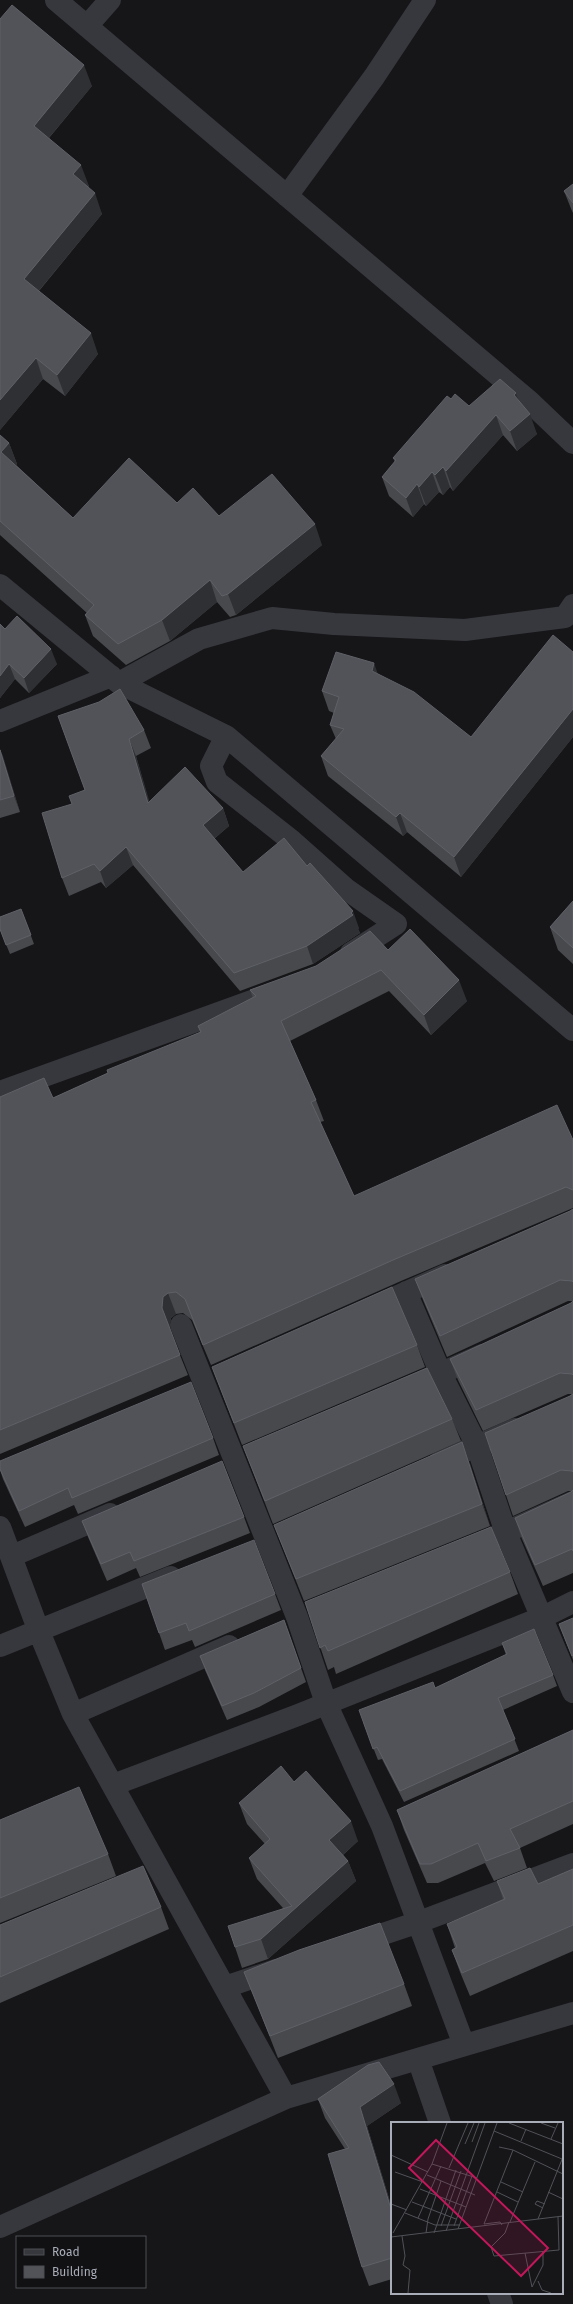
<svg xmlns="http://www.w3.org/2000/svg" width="573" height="2304" font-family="'Fira Sans',sans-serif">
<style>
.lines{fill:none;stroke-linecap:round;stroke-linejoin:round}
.minor{stroke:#37383d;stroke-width:22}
.wall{fill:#47494d}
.shaded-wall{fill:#2f3033}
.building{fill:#525359;stroke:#5f6168}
.inset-road{fill:none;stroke:#505258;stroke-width:1}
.view{fill:#c2185b;fill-opacity:0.15;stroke:#c2185b;stroke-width:2}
.inset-edge{fill:none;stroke:#a8adb8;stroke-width:2}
</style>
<rect width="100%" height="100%" fill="#161618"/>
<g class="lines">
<path class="minor" d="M 56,0 L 530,402 L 573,443
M 87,26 L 110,0
M 287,196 L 374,77 L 425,0
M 0,585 L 119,683 L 226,736 L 573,1030
M 119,683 L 199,639 L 272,618 L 334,624 L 465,630 L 565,617 L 573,605
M 0,721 L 111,676
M 226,736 L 211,766 L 217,782 L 292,841 L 346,889 L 396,924 L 351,953
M 0,1092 L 263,997
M 406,1292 L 441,1374 L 477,1446 L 506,1533 L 573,1692
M 369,1309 L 445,1275
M 181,1325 L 297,1617 L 326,1703 L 382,1826 L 464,2045
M 405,1389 L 482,1355
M 438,1463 L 515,1429
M 0,1527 L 38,1629 L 73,1714 L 286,2098
M 468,1549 L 573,1502
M 12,1556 L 110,1514
M 0,1646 L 171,1577
M 73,1714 L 229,1646
M 113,1785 L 298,1715 L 543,1617 L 573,1602
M 356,1943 L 419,1922 L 573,1864
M 225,1987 L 276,1970
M 418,2059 L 440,2123
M 0,2227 L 286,2098 L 573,2013
M 498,2293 L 502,2304"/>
</g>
<path class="wall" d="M 0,19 L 92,86 L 49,138 L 89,186 L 88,187 L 102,214 L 39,291 L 98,354 L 65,396 L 43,379 L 0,430 Z
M 573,184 L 573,213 L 572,211 L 564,191 Z
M 518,399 L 537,434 L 517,451 L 503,435 L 453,491 L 450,487 L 443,495 L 439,492 L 426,506 L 424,504 L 413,517 L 389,496 L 382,477 L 395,462 L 393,458 L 469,406 Z
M 0,435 L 9,443 L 17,464 L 16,465 L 73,518 L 177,503 L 219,516 L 322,545 L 236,615 L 230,617 L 217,602 L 170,641 L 126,665 L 93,636 L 85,615 L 87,613 L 0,535 Z
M 0,624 L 5,629 L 57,664 L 29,693 L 15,679 L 0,698 Z
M 573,652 L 573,737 L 461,877 L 407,832 L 403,836 L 328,776 L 321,756 L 336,739 L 330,725 L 334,713 L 329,711 L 322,691 L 378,674 L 471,737 Z
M 58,716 L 144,730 L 151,748 L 136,756 L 149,802 L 223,808 L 229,826 L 214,839 L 243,872 L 359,928 L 358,929 L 360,933 L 313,964 L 240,991 L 133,865 L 106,888 L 101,882 L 69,896 L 62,878 L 72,804 L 85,790 Z
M 0,749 L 20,812 L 0,818 Z
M 573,901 L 573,964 L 558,950 L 550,927 Z
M 21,909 L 34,944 L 10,954 L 0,930 L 0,917 Z
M 388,950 L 467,1001 L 431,1035 L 389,991 L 290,1041 L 316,1100 L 324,1121 L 320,1122 L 354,1196 L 573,1140 L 573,1208 L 401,1281 L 211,1365 L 192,1320 L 183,1313 L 176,1314 L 171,1318 L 169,1328 L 188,1375 L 0,1454 L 0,1097 L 53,1098 L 200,1032 L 198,1026 L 253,998 L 250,990 Z
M 573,1209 L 573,1573 L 543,1586 L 522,1539 L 515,1518 L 571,1492 L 572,1491 L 568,1491 L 513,1516 L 506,1495 L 570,1396 L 572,1394 L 568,1394 L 483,1431 L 458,1380 L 450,1359 L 571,1303 L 572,1301 L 568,1301 L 447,1357 L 423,1300 L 415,1279 L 570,1211 Z
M 417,1345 L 425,1367 L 242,1445 L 212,1367 Z
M 452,1419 L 461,1441 L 273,1524 L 243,1446 Z
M 213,1438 L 219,1455 L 78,1514 L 74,1505 L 25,1527 L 3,1479 L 0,1470 L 0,1461 Z
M 470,1464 L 490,1526 L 304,1601 L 274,1525 Z
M 244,1517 L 250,1533 L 140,1577 L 136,1568 L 107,1581 L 88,1537 L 82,1521 Z
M 510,1572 L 518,1594 L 336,1674 L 334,1667 L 328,1670 L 305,1602 Z
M 142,1584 L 275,1594 L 281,1610 L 195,1647 L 192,1640 L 165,1650 Z
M 573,1618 L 573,1660 L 559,1624 Z
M 284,1620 L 306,1682 L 259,1707 L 227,1720 L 205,1670 L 200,1656 Z
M 502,1643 L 553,1675 L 557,1686 L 503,1710 L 519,1751 L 404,1802 L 382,1759 L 378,1760 L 363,1722 L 506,1655 Z
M 573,1730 L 573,1824 L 520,1848 L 527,1868 L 494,1881 L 485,1863 L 438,1883 L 427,1883 L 404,1830 L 397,1810 Z
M 294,1782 L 358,1841 L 343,1855 L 348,1861 L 356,1881 L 268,1959 L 242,1968 L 235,1947 L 283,1908 L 257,1879 L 249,1858 L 265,1844 L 247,1824 L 239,1803 Z
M 0,1820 L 108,1854 L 116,1876 L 0,1923 Z
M 573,1869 L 573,1951 L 470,1996 L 460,1972 L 452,1950 L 455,1948 L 447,1924 L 503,1899 L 497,1881 L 538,1884 Z
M 161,1907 L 169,1929 L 0,2003 L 0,1925 Z
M 244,1972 L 404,1984 L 412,2006 L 278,2058 L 253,1994 Z
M 318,2099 L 401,2103 L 367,2126 L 392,2208 L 392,2279 L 369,2286 L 362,2267 L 345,2149 L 325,2118 Z"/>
<path class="shaded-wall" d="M 84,65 L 92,86 L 41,147 L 34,126 Z
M 81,165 L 89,186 L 81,195 L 73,174 Z
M 95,193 L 102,214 L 31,300 L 24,279 Z
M 91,333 L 98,354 L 65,396 L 57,375 Z
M 36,358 L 43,379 L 0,430 L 0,400 Z
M 516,393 L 523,412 L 514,395 Z
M 530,414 L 537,434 L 517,451 L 510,431 Z
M 496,415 L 503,435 L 453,491 L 446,471 Z
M 9,443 L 17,464 L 9,473 L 1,452 Z
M 443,467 L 450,487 L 443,495 L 435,475 Z
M 432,472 L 439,492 L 426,506 L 419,487 Z
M 417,484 L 424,504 L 413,517 L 406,498 Z
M 315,524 L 322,545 L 236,615 L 228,594 Z
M 210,580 L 217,602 L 170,641 L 162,620 Z
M 51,649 L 57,664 L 29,693 L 24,678 Z
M 374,663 L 381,683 L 372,671 Z
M 9,664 L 15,679 L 0,698 L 0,676 Z
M 573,709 L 573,737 L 461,877 L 454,857 Z
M 129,739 L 136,756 L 155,820 L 148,803 Z
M 0,749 L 3,756 L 20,812 L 14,796 Z
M 223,808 L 229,826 L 209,843 L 203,825 Z
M 400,813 L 407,832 L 403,836 L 396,817 Z
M 126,847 L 133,865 L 106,888 L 100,871 Z
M 353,911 L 359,928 L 358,929 L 360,933 L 313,964 L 307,946 Z
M 459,980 L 467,1001 L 431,1035 L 424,1015 Z
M 168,1293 L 176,1314 L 171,1318 L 169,1329 L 162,1308 L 163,1297 Z
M 462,1442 L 470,1464 L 490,1526 L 482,1504 Z
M 351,1821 L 358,1841 L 337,1860 L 329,1840 Z
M 348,1861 L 356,1881 L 268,1959 L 261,1939 Z
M 394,2084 L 401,2103 L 367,2126 L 392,2209 L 392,2212 L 360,2107 Z"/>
<path class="building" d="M 12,5 L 84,65 L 34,126 L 81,165 L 73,174 L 95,193 L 24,279 L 91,333 L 57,375 L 36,358 L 0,400 L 0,19 Z
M 573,184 L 573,203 L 564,191 Z
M 500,379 L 516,393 L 514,395 L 530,414 L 510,431 L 496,415 L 446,471 L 443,467 L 435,475 L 432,472 L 419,487 L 417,484 L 406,498 L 382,477 L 396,460 L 393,458 L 447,396 L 451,399 L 455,394 L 469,406 Z
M 0,435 L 9,443 L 1,452 L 73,518 L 129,458 L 177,503 L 193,488 L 219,516 L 272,474 L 315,524 L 228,594 L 222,596 L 210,580 L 162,620 L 118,644 L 85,615 L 94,605 L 0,521 Z
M 17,616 L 51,649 L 24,678 L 9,664 L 0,676 L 0,624 L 5,629 Z
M 553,635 L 573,652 L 573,709 L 454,857 L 400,813 L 396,817 L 321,756 L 344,729 L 330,725 L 339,697 L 322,691 L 336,652 L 374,663 L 372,671 L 414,692 L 471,737 Z
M 120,689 L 144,730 L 129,739 L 148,803 L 185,767 L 223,808 L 203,825 L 243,872 L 284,838 L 307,866 L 310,863 L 353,911 L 351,913 L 353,915 L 307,946 L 234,973 L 126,847 L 100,871 L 94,864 L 62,878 L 42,813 L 72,804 L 69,796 L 85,790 L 58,716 L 99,702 Z
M 0,750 L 14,796 L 0,800 Z
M 573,901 L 573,948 L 550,927 Z
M 21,909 L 31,935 L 6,945 L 0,929 L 0,917 Z
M 410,929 L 459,980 L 424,1015 L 381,970 L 281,1021 L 316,1100 L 311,1102 L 354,1196 L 557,1105 L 573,1140 L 573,1190 L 566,1187 L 393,1260 L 203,1345 L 185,1299 L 176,1292 L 168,1293 L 163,1297 L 162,1308 L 180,1355 L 0,1430 L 0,1097 L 44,1078 L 53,1098 L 108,1073 L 107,1070 L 201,1032 L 198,1026 L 256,996 L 250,990 L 316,966 L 370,931 L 388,950 Z
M 573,1209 L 573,1282 L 572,1281 L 560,1280 L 440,1336 L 415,1279 L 570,1211 Z
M 392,1287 L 417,1345 L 234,1423 L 212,1367 Z
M 573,1301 L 573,1375 L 572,1374 L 560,1373 L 476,1410 L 450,1359 L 571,1303 Z
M 427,1368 L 452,1419 L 265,1501 L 243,1446 Z
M 191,1382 L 213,1438 L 72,1498 L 68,1488 L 19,1511 L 0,1469 L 0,1461 Z
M 573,1394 L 573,1472 L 572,1471 L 561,1470 L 506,1495 L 485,1433 L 570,1396 Z
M 462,1442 L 482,1504 L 296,1579 L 274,1525 Z
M 222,1461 L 244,1517 L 134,1561 L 130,1552 L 101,1564 L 82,1521 Z
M 573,1490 L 573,1551 L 572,1549 L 535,1565 L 515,1518 L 571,1492 Z
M 491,1527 L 510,1572 L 328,1651 L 325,1645 L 320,1648 L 305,1602 Z
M 254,1540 L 275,1594 L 189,1631 L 186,1623 L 159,1633 L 142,1584 Z
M 573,1618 L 573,1655 L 572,1656 L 559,1624 Z
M 284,1620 L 301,1668 L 254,1693 L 222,1706 L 200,1656 Z
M 534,1629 L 553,1675 L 498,1698 L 515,1739 L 400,1791 L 377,1747 L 373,1749 L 359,1710 L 433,1682 L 435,1688 L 507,1654 L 502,1643 Z
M 573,1730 L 573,1801 L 510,1829 L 520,1848 L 486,1861 L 478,1843 L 431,1864 L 420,1864 L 397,1810 Z
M 281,1766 L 294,1782 L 306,1771 L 351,1821 L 329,1840 L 348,1861 L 261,1939 L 235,1947 L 228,1926 L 292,1906 L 249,1858 L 270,1839 L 239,1803 Z
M 79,1787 L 108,1854 L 0,1898 L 0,1820 Z
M 143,1866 L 161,1907 L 0,1977 L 0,1925 Z
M 530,1868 L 538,1884 L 573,1869 L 573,1925 L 462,1973 L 452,1950 L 457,1947 L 447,1924 L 505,1899 L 497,1881 Z
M 380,1923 L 404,1984 L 270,2036 L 244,1972 L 299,1950 Z
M 379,2062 L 394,2084 L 360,2107 L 391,2209 L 392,2208 L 392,2258 L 362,2267 L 328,2154 L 349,2148 L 318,2099 L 368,2065 Z"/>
<g transform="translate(391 2122)">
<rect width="172" height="172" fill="#161618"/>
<path class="inset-road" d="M 118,1 L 172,22M 150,1 L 164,6M 103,9 L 171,37M 160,17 L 167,1M 130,19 L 135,7M 81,20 L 88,1M 74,22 L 83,1M 108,25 L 122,28 L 172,52M 0,33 L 37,50M 41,42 L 86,56M 58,46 L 77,1M 4,50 L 32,60M 36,53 L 84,73M 110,60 L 132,70M 29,67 L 75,85M 106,70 L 127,80M 157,70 L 172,77M 21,80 L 65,97M 0,82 L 16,88M 152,86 L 144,82 L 146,79 L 154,82M 14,91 L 44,103 L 69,103M 27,96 L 50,44M 147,97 L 172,35M 118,100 L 114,111 L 100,125 L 103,134 L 168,128 L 167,95M 119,100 L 144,40M 111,103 L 109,100 L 93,102 L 122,28M 50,104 L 70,49M 63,104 L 81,54M 67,107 L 106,1M 55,109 L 94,1M 2,111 L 41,42 L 56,1M 35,111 L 37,97 L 50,59M 43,111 L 65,48M 11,114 L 14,134 L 12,143 L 19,148 L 17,171M 0,115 L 172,94M 134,131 L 141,165 L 152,143 L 152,130M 147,159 L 151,168 L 160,171"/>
<path class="view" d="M 45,18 L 157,126 L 130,154 L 18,46 Z"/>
<rect width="172" height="172" class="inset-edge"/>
</g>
<rect x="16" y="2236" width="130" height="52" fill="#111113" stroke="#4d4f55"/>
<rect x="24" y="2249" width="20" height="6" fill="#37383d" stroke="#4d4f55"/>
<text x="52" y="2256" font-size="12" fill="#a8adb8">Road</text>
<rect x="24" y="2266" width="20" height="12" fill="#525359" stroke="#4d4f55"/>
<text x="52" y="2276" font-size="12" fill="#a8adb8">Building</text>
</svg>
